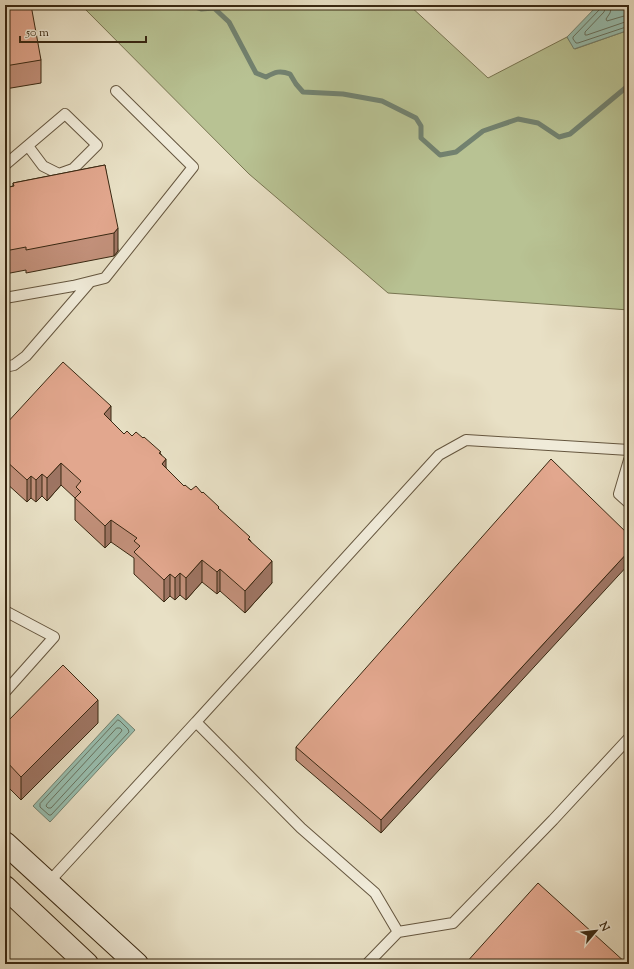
<svg xmlns="http://www.w3.org/2000/svg" width="634" height="969" font-family="'Sorts Mill Goudy',serif">
<style>
.green{fill:#b8c293;stroke:#787552}
.water{fill:#98beaf;stroke:#728270}
.lines{fill:none;stroke-linecap:round;stroke-linejoin:round}
.shore{stroke:#687360;stroke-width:1}
.stream{stroke:#728270;stroke-width:5}
.lane-casing{stroke:#65563f;stroke-width:12}
.secondary-casing{stroke:#392812;stroke-width:24}
.lane{stroke:#f0ebd9;stroke-width:10}
.secondary{stroke:#f0ebd9;stroke-width:22}
.wall{fill:#c2907a;stroke:#392812}
.shaded-wall{fill:#9e7563;stroke:#392812}
.building{fill:#e2a78e;stroke:#392812}
</style>
<rect width="100%" height="100%" fill="#e8e0c5"/>
<filter id="stains"><feTurbulence type="fractalNoise" baseFrequency=".005" numOctaves="4"/><feColorMatrix values="0 0 0 0 .2 0 0 0 0 .09 0 0 0 0 .02 0 0 0 .5 -.17"/></filter>
<radialGradient id="worn" r=".72"><stop offset=".6" stop-color="#630" stop-opacity="0"/><stop offset="1" stop-color="#630" stop-opacity=".3"/></radialGradient>
<path class="green" d="M 81,5 L 409,5 L 488,78 L 567,37 L 575,49 L 629,30 L 629,310 L 388,293 L 249,174 Z"/>
<path class="water" d="M 598,5 L 629,5 L 629,30 L 574,49 L 567,37 Z
M 118,714 L 135,730 L 50,822 L 33,806 Z"/>
<g class="lines">
<path class="shore" d="M 601,5 L 600,9 L 573,37 L 573,39 L 576,43 L 578,43 L 629,26
M 606,5 L 604,12 L 585,32 L 585,35 L 587,35 L 625,22 L 629,21
M 612,5 L 610,13 L 606,19 L 607,21 L 624,16 L 629,15
M 118,720 L 120,721 L 128,729 L 129,732 L 51,815 L 49,815 L 40,807 L 40,804 Z
M 117,728 L 120,728 L 122,730 L 121,732 L 51,808 L 48,808 L 46,806 L 47,804 Z"/>
<path class="stream" d="M 189,5 L 201,9 L 214,8 L 229,22 L 256,73 L 266,77 C 275,72 280,70 290,74 L 296,84 L 303,92 L 343,94 L 382,101 L 416,118 L 421,126 L 421,138 L 440,155 L 456,152 L 483,131 L 518,119 L 538,123 L 559,137 L 570,134 L 629,85"/>
<defs>
<path id="lane" d="M 5,165 L 65,114 L 97,145 L 73,169 L 59,174 L 43,166 L 28,146
M 5,298 L 73,286 L 105,278 L 193,167 L 116,91
M 5,367 L 14,365 L 26,356 L 90,282
M 629,460 L 619,494 L 629,503
M 5,611 L 54,637 L 5,692
M 196,722 L 439,455 L 466,440 L 629,450
M 48,883 L 196,722 L 301,828 L 375,893 L 398,932
M 367,964 L 398,932 L 453,923 L 553,820 L 629,738"/>
<path id="secondary" d="M 5,843 L 137,964
M 5,887 L 87,964"/>
</defs>
<use href="#lane" class="lane-casing"/>
<use href="#secondary" class="secondary-casing"/>
<use href="#lane" class="lane"/>
<use href="#secondary" class="secondary"/>
</g>
<path class="wall" d="M 5,5 L 41,60 L 41,83 L 5,89 Z
M 105,165 L 118,251 L 114,256 L 26,273 L 26,270 L 5,274 L 5,188 L 13,186 L 13,183 Z
M 111,421 L 124,434 L 132,436 L 161,454 L 166,468 L 184,486 L 191,490 L 202,493 L 250,540 L 272,583 L 245,613 L 220,591 L 217,594 L 202,582 L 186,600 L 180,595 L 175,600 L 170,596 L 164,602 L 134,574 L 134,558 L 111,542 L 105,548 L 75,520 L 75,498 L 61,485 L 47,501 L 42,496 L 36,502 L 31,498 L 27,502 L 5,482 L 5,425 Z
M 629,535 L 381,833 L 296,760 L 296,747 Z
M 98,723 L 21,800 L 5,784 L 5,724 Z"/>
<path class="shaded-wall" d="M 118,228 L 118,251 L 114,256 L 114,233 Z
M 111,406 L 111,428 L 104,414 Z
M 166,459 L 166,481 L 162,464 Z
M 61,463 L 61,485 L 47,501 L 47,478 Z
M 42,474 L 42,496 L 36,502 L 36,480 Z
M 31,476 L 31,498 L 27,502 L 27,480 Z
M 111,520 L 111,542 L 105,548 L 105,526 Z
M 629,551 L 629,564 L 381,833 L 381,820 Z
M 202,560 L 202,582 L 186,600 L 186,578 Z
M 272,561 L 272,583 L 245,613 L 245,591 Z
M 220,569 L 220,591 L 217,594 L 217,572 Z
M 180,573 L 180,595 L 175,600 L 175,578 Z
M 170,574 L 170,596 L 164,602 L 164,580 Z
M 98,700 L 98,723 L 21,800 L 21,777 Z"/>
<path class="building" d="M 5,5 L 31,5 L 41,60 L 5,66 Z
M 105,165 L 118,228 L 114,233 L 26,250 L 26,247 L 5,251 L 5,188 L 14,186 L 13,183 Z
M 63,362 L 111,406 L 104,414 L 124,434 L 127,431 L 132,436 L 136,432 L 143,438 L 144,437 L 161,452 L 159,453 L 166,459 L 162,464 L 184,486 L 185,485 L 191,490 L 196,486 L 202,493 L 203,492 L 219,507 L 218,508 L 250,537 L 248,539 L 272,561 L 245,591 L 220,569 L 217,572 L 202,560 L 186,578 L 180,573 L 175,578 L 170,574 L 164,580 L 134,552 L 140,546 L 134,541 L 137,538 L 111,520 L 105,526 L 75,498 L 81,492 L 76,487 L 81,481 L 61,463 L 47,478 L 42,474 L 36,480 L 31,476 L 27,480 L 5,460 L 5,456 L 8,453 L 5,449 L 5,425 Z
M 551,459 L 629,535 L 629,551 L 381,820 L 296,747 Z
M 63,665 L 98,700 L 21,777 L 5,760 L 5,724 Z
M 538,883 L 627,964 L 465,964 Z"/>
<rect width="634" height="969" fill="none" stroke="#e8e0c5" stroke-width="20"/>
<rect x="6" y="6" width="622" height="957" fill="none" stroke="#392812" stroke-width="2"/>
<rect x="10" y="10" width="614" height="949" fill="none" stroke="#392812"/>
<g transform="translate(596 931) rotate(62)" stroke="#f0ebd9" stroke-width="3" paint-order="stroke">
<path d="M0-3L7 15L0 10L-7 15Z" fill="#392812"/>
<text y="-6" font-size="11" font-weight="bold" text-anchor="middle" fill="#392812">N</text>
</g>
<path d="M20 36v6h126v-6" fill="none" stroke="#392812" stroke-width="2"/>
<text x="26" y="36" font-size="12" fill="#392812" stroke="#f0ebd9" stroke-width="3" paint-order="stroke">50 m</text>
<rect width="100%" height="100%" filter="url(#stains)"/>
<rect width="100%" height="100%" fill="url(#worn)"/>
</svg>
